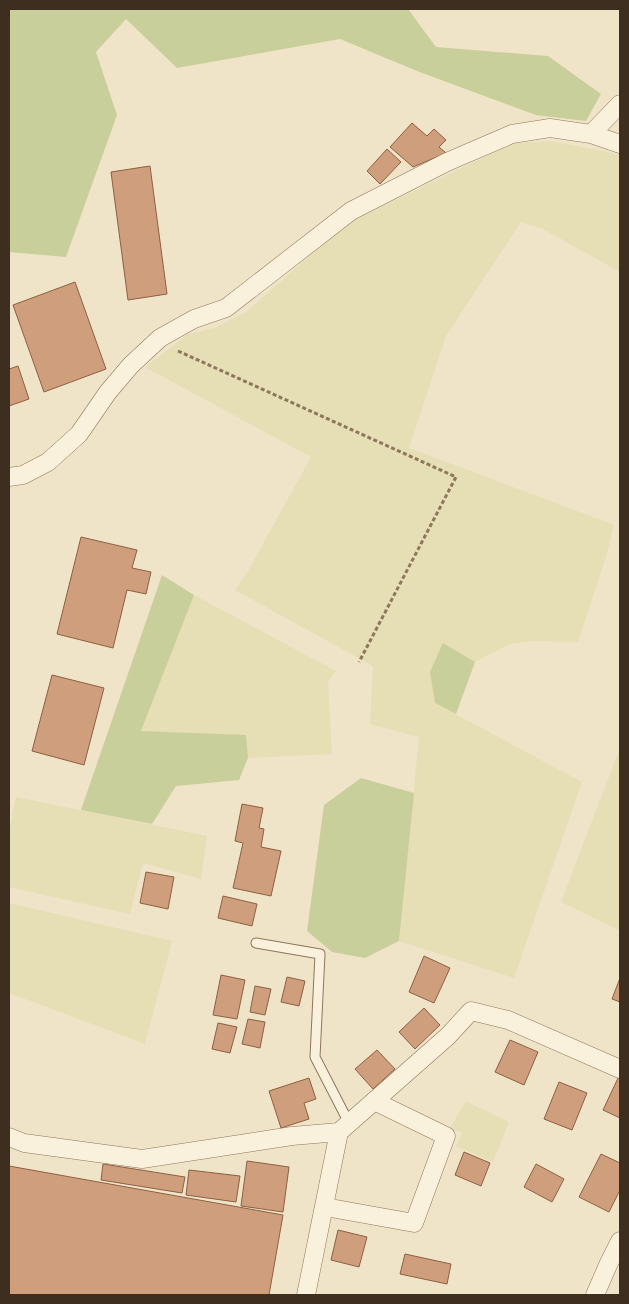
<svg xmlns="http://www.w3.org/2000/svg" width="629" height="1304" font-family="Bitter,serif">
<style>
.farmland{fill:#e6deb5}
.green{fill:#c9cf9b}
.building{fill:#cf9f7d;stroke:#8d5f41}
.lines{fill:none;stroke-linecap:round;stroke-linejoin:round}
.lane-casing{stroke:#8d765c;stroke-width:11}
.street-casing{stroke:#8d765c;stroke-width:19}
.path{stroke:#8d765c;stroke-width:3;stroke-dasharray:4 2.5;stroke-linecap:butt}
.lane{stroke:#faf1dc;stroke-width:9}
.street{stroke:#faf1dc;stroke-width:18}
</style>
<rect width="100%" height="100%" fill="#f0e4c8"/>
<path class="farmland" d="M 550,141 L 608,152 L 620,155 L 620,272 L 543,229 L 521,222 L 446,336 L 409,448 L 614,525 L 606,557 L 578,642 L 533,641 L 510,644 L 475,662 L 443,644 L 435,703 L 582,782 L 514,978 L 399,941 L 419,737 L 370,724 L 373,666 L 235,590 L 248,571 L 311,457 L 145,367 L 188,334 L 215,328 L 246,312 L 314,252 L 356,219 L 513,143 Z
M 194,595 L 336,671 L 328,682 L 332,754 L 248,758 L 246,736 L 141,731 Z
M 618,753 L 620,754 L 620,931 L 561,902 Z
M 16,797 L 207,836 L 201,879 L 143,863 L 130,914 L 9,887 L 9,832 Z
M 9,903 L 172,941 L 145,1044 L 9,993 Z
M 466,1101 L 509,1122 L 493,1162 L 456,1146 L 462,1133 L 450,1128 Z"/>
<path class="green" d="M 9,9 L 408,9 L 436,47 L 548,56 L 601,94 L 586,121 L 536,115 L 417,71 L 340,39 L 177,68 L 126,19 L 96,52 L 117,115 L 66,257 L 9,252 Z
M 162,575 L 194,595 L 141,731 L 246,735 L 248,758 L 239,780 L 176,786 L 152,824 L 81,810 Z
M 443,643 L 475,662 L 456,714 L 435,703 L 430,672 Z
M 361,778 L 414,793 L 399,941 L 365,958 L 332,952 L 307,931 L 324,805 Z"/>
<path class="building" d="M 412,123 L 427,136 L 434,129 L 446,140 L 439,147 L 446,153 L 413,167 L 390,147 Z
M 387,149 L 401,162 L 380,184 L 367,171 Z
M 150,166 L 167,294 L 128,300 L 111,172 Z
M 75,282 L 106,369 L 44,392 L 13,305 Z
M 18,366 L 29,399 L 9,406 L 9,369 Z
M 81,537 L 137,550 L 132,568 L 151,572 L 146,594 L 127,590 L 113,648 L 57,634 Z
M 52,675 L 104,688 L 84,765 L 32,751 Z
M 242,804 L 263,808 L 259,828 L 264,829 L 261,847 L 281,851 L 271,896 L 233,888 L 243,843 L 235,841 Z
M 146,872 L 174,877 L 168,909 L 140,903 Z
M 223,896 L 257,904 L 252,926 L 218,918 Z
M 424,956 L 450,968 L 434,1003 L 409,992 Z
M 221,975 L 245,980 L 237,1019 L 213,1015 Z
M 287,977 L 305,981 L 299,1006 L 281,1002 Z
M 620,978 L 620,1002 L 612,999 Z
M 255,986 L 271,989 L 265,1015 L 250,1012 Z
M 424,1008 L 440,1025 L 415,1049 L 399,1032 Z
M 248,1019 L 265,1022 L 260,1048 L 242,1044 Z
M 218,1023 L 237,1027 L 230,1053 L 212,1049 Z
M 510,1040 L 538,1052 L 524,1085 L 495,1072 Z
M 377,1050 L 395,1069 L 373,1089 L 355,1069 Z
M 619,1076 L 620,1077 L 620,1118 L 603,1110 Z
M 309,1078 L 316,1099 L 304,1103 L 309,1119 L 281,1128 L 269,1091 Z
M 559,1082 L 587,1093 L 572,1130 L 544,1119 Z
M 464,1152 L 490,1163 L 481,1186 L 455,1175 Z
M 601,1154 L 620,1163 L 620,1190 L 609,1212 L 579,1197 Z
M 247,1161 L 289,1167 L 283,1212 L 241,1206 Z
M 103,1164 L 185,1177 L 182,1193 L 101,1180 Z
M 536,1164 L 564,1179 L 552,1202 L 524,1187 Z
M 9,1166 L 283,1215 L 269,1295 L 9,1295 Z
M 189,1170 L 240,1176 L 236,1202 L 186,1195 Z
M 338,1230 L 367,1237 L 359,1267 L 331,1260 Z
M 405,1254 L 451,1264 L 447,1284 L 400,1274 Z"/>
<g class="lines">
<defs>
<path id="lane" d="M 256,943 L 320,954 L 315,1057 L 349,1123"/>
<path id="street" d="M 591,134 L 620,104
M 9,477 L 23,475 L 48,462 L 79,434 L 108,392 L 131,365 L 160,338 L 194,319 L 226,308 L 351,211 L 447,162 L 512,134 L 550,128 L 591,134 L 620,144
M 9,1137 L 24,1143 L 142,1159 L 292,1136 L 339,1132
M 325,1207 L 414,1223 L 446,1136 L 374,1101
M 306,1295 L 339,1132 L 448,1036 L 471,1011 L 508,1020 L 620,1069
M 595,1295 L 608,1265 L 620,1241"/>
</defs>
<use href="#lane" class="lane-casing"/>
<use href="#street" class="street-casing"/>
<path class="path" d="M 178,351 L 456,477 L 359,662"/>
<use href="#lane" class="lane"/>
<use href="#street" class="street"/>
</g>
<rect width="629" height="1304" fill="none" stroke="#3d2e20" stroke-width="20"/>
</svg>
